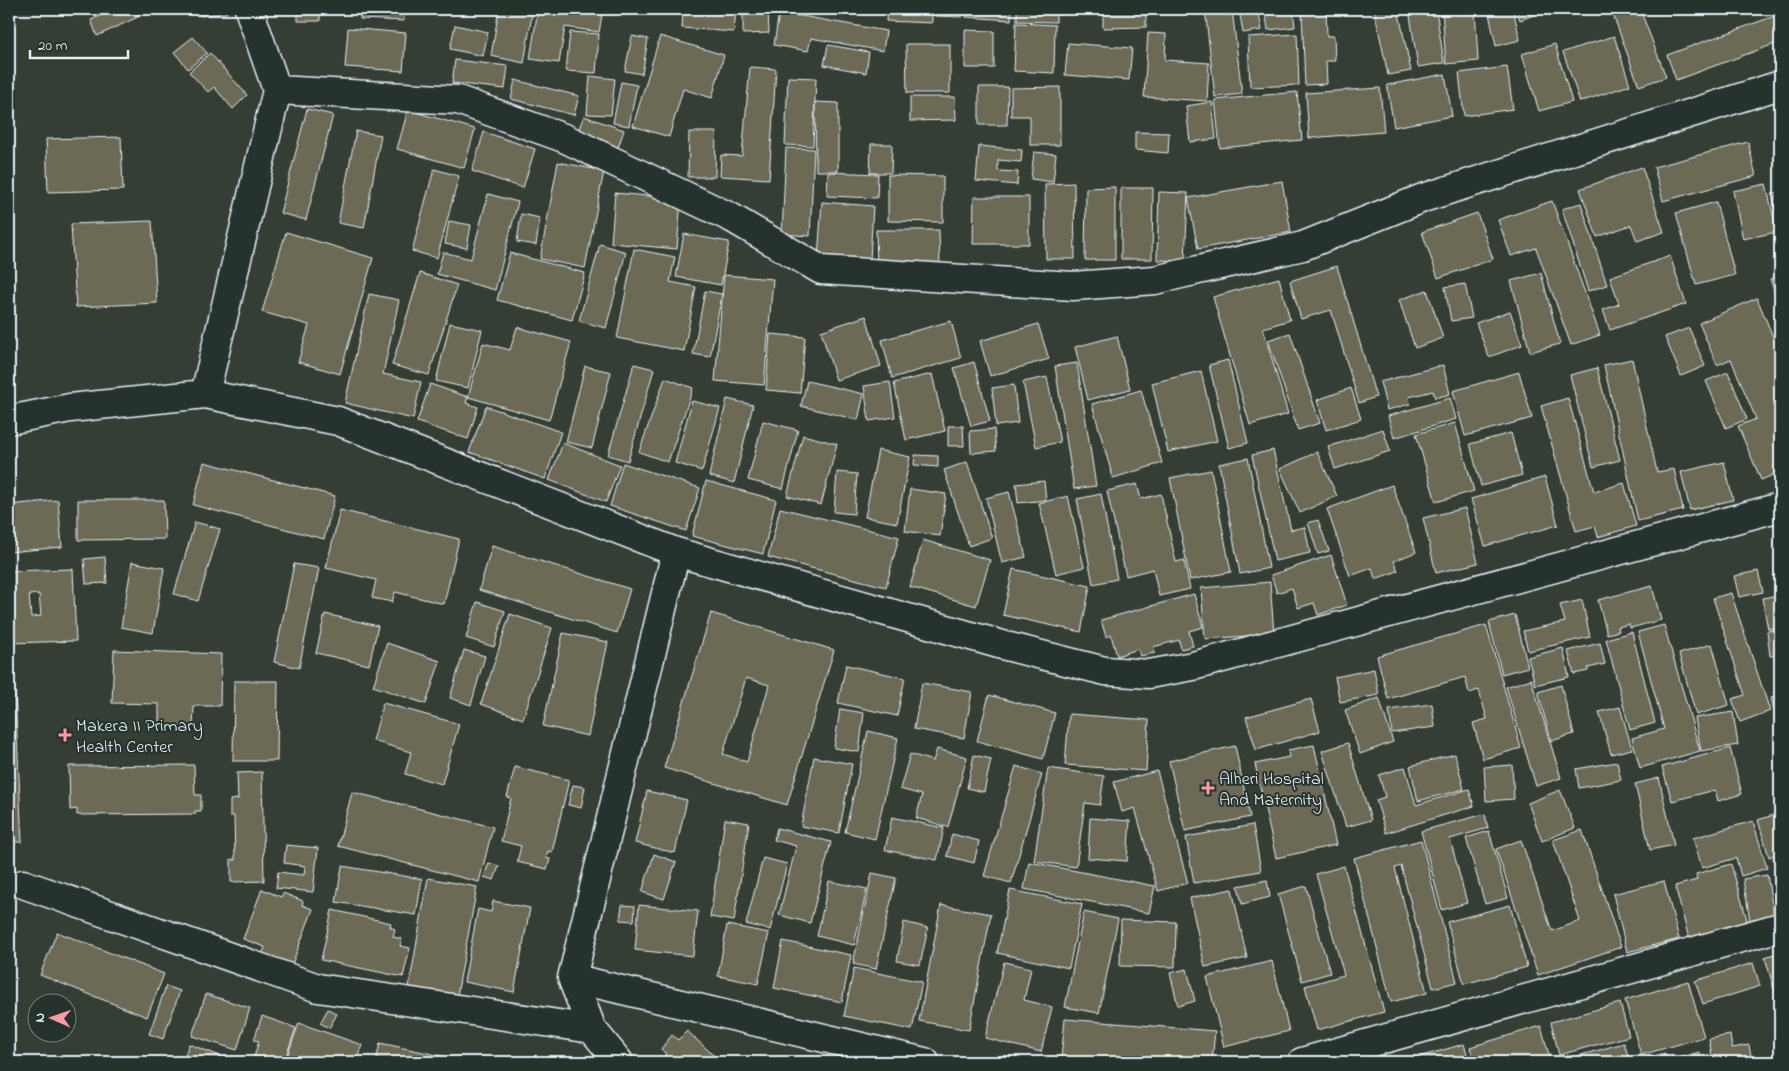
<svg xmlns="http://www.w3.org/2000/svg" width="1789" height="1071" font-family="'Indie Flower',sans-serif">
<style>
.building{fill:#6c6a55;stroke:#e8f1f8;fill-rule:evenodd}
.lines{fill:none;stroke-linecap:round;stroke-linejoin:round}
.minor-casing{stroke:#e8f1f8;stroke-width:31}
.minor{stroke:#26332d;stroke-width:28}
.poi-dot{fill:#ff9aa2;stroke:#26332d;stroke-width:2}
.labels{text-anchor:middle;stroke-width:4;stroke-linejoin:round;paint-order:stroke}
.poi-label{font-size:18px;fill:#e8f1f8;stroke:#26332d;text-anchor:start}
</style>
<rect width="100%" height="100%" fill="#343e35"/>
<filter id="ink" filterUnits="userSpaceOnUse"><feTurbulence type="fractalNoise" baseFrequency=".02" numOctaves="2"/><feDisplacementMap in="SourceGraphic" scale="10" xChannelSelector="R" yChannelSelector="G"/><feConvolveMatrix kernelMatrix="1 2 1 2 8 2 1 2 1" color-interpolation-filters="sRGB"/></filter>
<g filter="url(#ink)">
<path class="building" d="M 116,9 L 137,9 L 140,16 L 97,36 L 91,20 Z
M 199,9 L 226,9 L 227,13 L 200,16 Z
M 298,9 L 320,9 L 320,21 L 298,21 Z
M 360,9 L 405,9 L 404,21 L 360,19 Z
M 499,9 L 533,9 L 524,63 L 491,56 Z
M 538,9 L 603,9 L 599,32 L 565,27 L 559,63 L 530,59 Z
M 683,9 L 710,9 L 710,11 L 720,13 L 721,9 L 736,9 L 734,32 L 682,28 Z
M 743,9 L 768,9 L 769,33 L 743,34 Z
M 858,9 L 882,9 L 882,13 L 857,12 Z
M 887,9 L 932,9 L 932,23 L 886,21 Z
M 936,9 L 962,9 L 962,17 L 935,16 Z
M 966,9 L 1012,9 L 1011,20 L 966,17 Z
M 1017,9 L 1056,9 L 1056,22 L 1017,21 Z
M 1103,9 L 1146,9 L 1146,27 L 1103,28 Z
M 1205,9 L 1232,9 L 1242,94 L 1215,97 Z
M 1239,9 L 1258,9 L 1262,30 L 1243,33 Z
M 1265,9 L 1293,9 L 1295,27 L 1268,30 Z
M 1374,9 L 1398,9 L 1411,71 L 1388,75 Z
M 1409,9 L 1436,9 L 1444,63 L 1418,67 Z
M 1442,9 L 1475,9 L 1478,61 L 1446,64 Z
M 1488,9 L 1513,9 L 1520,40 L 1496,46 Z
M 1516,9 L 1550,9 L 1520,20 Z
M 1611,9 L 1640,9 L 1666,77 L 1639,86 Z
M 1326,11 L 1327,36 L 1334,36 L 1335,61 L 1326,61 L 1327,84 L 1305,85 L 1302,12 Z
M 779,12 L 886,31 L 883,51 L 811,38 L 808,51 L 774,45 Z
M 1780,14 L 1780,42 L 1676,80 L 1667,55 Z
M 1016,23 L 1055,25 L 1054,73 L 1014,71 Z
M 455,25 L 488,32 L 483,56 L 450,49 Z
M 348,28 L 406,33 L 403,71 L 345,67 Z
M 965,30 L 994,31 L 994,68 L 965,68 Z
M 570,32 L 599,34 L 596,73 L 566,71 Z
M 1148,33 L 1166,34 L 1165,60 L 1209,63 L 1207,101 L 1144,97 Z
M 1297,34 L 1299,85 L 1250,87 L 1248,37 Z
M 632,36 L 648,39 L 642,74 L 625,71 Z
M 660,36 L 724,55 L 712,98 L 683,89 L 669,137 L 633,126 Z
M 1614,36 L 1630,85 L 1580,102 L 1563,52 Z
M 193,37 L 207,53 L 188,69 L 174,52 Z
M 1068,43 L 1132,48 L 1129,80 L 1065,75 Z
M 906,44 L 950,44 L 950,93 L 907,93 Z
M 1555,44 L 1572,102 L 1539,111 L 1522,54 Z
M 828,45 L 869,52 L 866,73 L 824,65 Z
M 210,53 L 247,95 L 233,109 L 214,87 L 208,92 L 189,72 Z
M 455,60 L 508,66 L 505,89 L 452,83 Z
M 750,67 L 776,69 L 769,179 L 720,176 L 721,155 L 742,156 Z
M 1507,67 L 1513,109 L 1464,116 L 1459,73 Z
M 1445,74 L 1452,116 L 1394,127 L 1387,85 Z
M 590,76 L 615,79 L 611,115 L 587,114 Z
M 788,77 L 816,78 L 813,146 L 785,145 Z
M 515,80 L 579,96 L 574,115 L 511,99 Z
M 621,82 L 637,85 L 629,126 L 613,123 Z
M 979,87 L 1008,87 L 1007,125 L 979,125 Z
M 1060,87 L 1060,145 L 1030,145 L 1030,116 L 1011,116 L 1011,88 Z
M 1380,88 L 1384,132 L 1309,138 L 1306,93 Z
M 1297,92 L 1302,140 L 1220,148 L 1215,100 Z
M 910,97 L 955,97 L 956,120 L 910,121 Z
M 815,102 L 838,103 L 838,171 L 816,171 Z
M 1212,102 L 1216,139 L 1190,142 L 1186,106 Z
M 307,109 L 333,115 L 306,220 L 280,213 Z
M 408,110 L 475,129 L 464,168 L 397,149 Z
M 584,116 L 624,130 L 618,148 L 577,133 Z
M 356,131 L 381,135 L 364,228 L 338,223 Z
M 484,132 L 535,149 L 523,188 L 472,171 Z
M 689,132 L 716,132 L 715,177 L 688,177 Z
M 1135,132 L 1169,133 L 1168,153 L 1135,150 Z
M 121,137 L 123,190 L 48,192 L 46,139 Z
M 1748,142 L 1756,176 L 1663,201 L 1654,167 Z
M 871,144 L 892,144 L 891,173 L 870,173 Z
M 979,146 L 1022,150 L 1021,162 L 998,160 L 998,171 L 1018,172 L 1017,185 L 976,181 Z
M 786,148 L 814,149 L 810,236 L 782,234 Z
M 1034,152 L 1056,154 L 1053,182 L 1031,179 Z
M 558,162 L 604,171 L 585,268 L 540,259 Z
M 1642,167 L 1664,232 L 1637,241 L 1631,225 L 1597,237 L 1580,189 Z
M 434,169 L 459,176 L 437,258 L 412,251 Z
M 828,172 L 878,174 L 877,198 L 827,196 Z
M 888,175 L 943,176 L 943,222 L 888,221 Z
M 1282,181 L 1291,232 L 1198,249 L 1188,198 Z
M 1074,183 L 1075,259 L 1046,259 L 1045,184 Z
M 1766,184 L 1777,232 L 1743,239 L 1733,191 Z
M 1115,187 L 1115,260 L 1085,260 L 1086,188 Z
M 1121,188 L 1153,188 L 1152,259 L 1121,259 Z
M 1159,192 L 1188,193 L 1185,261 L 1157,260 Z
M 1780,192 L 1780,235 L 1772,194 Z
M 615,193 L 681,199 L 677,249 L 611,243 Z
M 488,194 L 518,202 L 495,290 L 437,274 L 443,252 L 471,259 Z
M 974,197 L 1029,197 L 1029,244 L 973,244 Z
M 1552,201 L 1600,335 L 1571,345 L 1536,248 L 1511,256 L 1498,220 Z
M 822,202 L 873,206 L 870,260 L 818,257 Z
M 1716,202 L 1735,275 L 1696,285 L 1676,213 Z
M 1581,203 L 1607,285 L 1588,291 L 1562,209 Z
M 1477,213 L 1493,259 L 1438,278 L 1422,232 Z
M 521,214 L 540,218 L 536,245 L 517,242 Z
M 152,221 L 157,303 L 76,307 L 71,224 Z
M 449,221 L 471,225 L 467,248 L 445,244 Z
M 876,230 L 939,230 L 940,267 L 877,267 Z
M 286,232 L 373,258 L 340,374 L 298,362 L 309,325 L 262,312 Z
M 684,234 L 729,242 L 721,285 L 676,277 Z
M 600,244 L 626,252 L 606,328 L 579,321 Z
M 634,249 L 675,257 L 670,282 L 696,287 L 684,351 L 617,338 Z
M 510,253 L 585,273 L 572,320 L 497,300 Z
M 1670,256 L 1686,304 L 1610,330 L 1603,310 L 1619,304 L 1610,277 Z
M 1337,266 L 1376,397 L 1359,403 L 1331,310 L 1301,319 L 1290,281 Z
M 420,273 L 457,285 L 429,375 L 392,365 Z
M 1541,273 L 1560,344 L 1530,352 L 1511,281 Z
M 724,275 L 773,279 L 764,385 L 715,381 Z
M 1780,275 L 1780,307 L 1770,279 Z
M 1279,278 L 1290,320 L 1263,328 L 1288,414 L 1250,425 L 1213,297 Z
M 1465,284 L 1472,318 L 1451,321 L 1445,287 Z
M 1427,290 L 1443,338 L 1415,348 L 1399,300 Z
M 705,291 L 722,294 L 710,357 L 693,354 Z
M 369,294 L 399,300 L 383,374 L 421,382 L 413,419 L 345,403 Z
M 1757,298 L 1780,354 L 1780,472 L 1761,480 L 1738,426 L 1756,419 L 1731,359 L 1717,365 L 1699,323 Z
M 1510,311 L 1522,345 L 1489,357 L 1476,323 Z
M 866,316 L 881,366 L 836,380 L 821,331 Z
M 951,321 L 961,358 L 892,378 L 882,340 Z
M 450,323 L 482,330 L 468,388 L 436,381 Z
M 1038,324 L 1049,359 L 990,376 L 980,341 Z
M 517,327 L 571,342 L 549,420 L 468,397 L 483,343 L 510,350 Z
M 1689,328 L 1705,366 L 1681,376 L 1665,337 Z
M 1290,333 L 1320,423 L 1298,430 L 1268,340 Z
M 770,334 L 805,337 L 800,393 L 766,390 Z
M 1117,336 L 1130,389 L 1088,400 L 1075,347 Z
M 1632,359 L 1657,472 L 1674,469 L 1683,510 L 1638,521 L 1604,365 Z
M 1228,360 L 1248,443 L 1229,448 L 1209,365 Z
M 974,362 L 990,421 L 971,426 L 954,368 Z
M 1077,363 L 1096,486 L 1074,489 L 1055,366 Z
M 634,364 L 654,369 L 628,461 L 608,455 Z
M 1443,365 L 1450,394 L 1435,398 L 1433,391 L 1409,397 L 1410,404 L 1387,410 L 1380,382 Z
M 585,366 L 611,372 L 592,448 L 566,442 Z
M 1597,368 L 1620,460 L 1593,467 L 1570,375 Z
M 1201,371 L 1217,441 L 1168,452 L 1152,383 Z
M 1519,372 L 1532,418 L 1465,436 L 1453,391 Z
M 1728,372 L 1747,419 L 1726,428 L 1706,381 Z
M 932,374 L 945,431 L 906,440 L 894,383 Z
M 1047,377 L 1060,442 L 1036,447 L 1023,382 Z
M 665,378 L 693,388 L 668,462 L 639,452 Z
M 807,381 L 864,394 L 858,420 L 801,406 Z
M 890,382 L 895,417 L 869,421 L 864,386 Z
M 430,384 L 468,397 L 466,403 L 478,407 L 468,439 L 417,422 Z
M 1014,385 L 1018,423 L 996,426 L 992,388 Z
M 1351,388 L 1361,419 L 1326,430 L 1317,400 Z
M 1141,390 L 1162,463 L 1113,478 L 1092,404 Z
M 1450,398 L 1456,419 L 1394,438 L 1388,416 Z
M 1568,398 L 1594,492 L 1624,483 L 1636,526 L 1598,537 L 1595,526 L 1576,531 L 1541,406 Z
M 727,399 L 753,405 L 734,483 L 709,476 Z
M 692,401 L 720,408 L 702,471 L 675,463 Z
M 486,406 L 561,432 L 545,479 L 469,452 Z
M 763,421 L 798,430 L 783,489 L 748,480 Z
M 1455,423 L 1474,491 L 1436,502 L 1416,434 Z
M 948,426 L 963,426 L 964,446 L 948,446 Z
M 994,429 L 996,451 L 971,453 L 970,431 Z
M 1383,429 L 1390,451 L 1335,469 L 1328,447 Z
M 1511,433 L 1522,475 L 1481,486 L 1470,444 Z
M 803,435 L 837,444 L 821,505 L 787,496 Z
M 563,443 L 620,465 L 606,502 L 549,480 Z
M 878,450 L 910,457 L 897,523 L 865,517 Z
M 1273,450 L 1291,530 L 1305,527 L 1310,553 L 1275,561 L 1252,455 Z
M 1317,452 L 1337,496 L 1300,513 L 1280,469 Z
M 915,455 L 938,456 L 938,467 L 914,465 Z
M 1248,458 L 1269,568 L 1240,574 L 1219,464 Z
M 204,462 L 335,496 L 324,539 L 193,505 Z
M 967,462 L 992,538 L 969,546 L 944,470 Z
M 1724,462 L 1733,500 L 1690,510 L 1681,472 Z
M 623,463 L 700,488 L 686,531 L 610,506 Z
M 1211,470 L 1231,572 L 1190,580 L 1170,478 Z
M 837,472 L 857,474 L 854,514 L 834,512 Z
M 1545,477 L 1558,525 L 1485,546 L 1471,499 Z
M 706,481 L 776,500 L 763,554 L 692,536 Z
M 1044,481 L 1046,500 L 1018,503 L 1016,484 Z
M 1137,484 L 1141,499 L 1161,494 L 1176,562 L 1184,560 L 1190,589 L 1159,596 L 1153,569 L 1126,576 L 1107,491 Z
M 1392,485 L 1416,552 L 1394,561 L 1398,571 L 1375,579 L 1372,568 L 1350,576 L 1327,509 Z
M 910,489 L 946,494 L 940,536 L 905,531 Z
M 1009,492 L 1026,557 L 1002,563 L 986,498 Z
M 1101,494 L 1117,579 L 1093,584 L 1077,499 Z
M 1068,496 L 1084,567 L 1056,574 L 1039,503 Z
M 58,500 L 62,547 L 9,552 L 9,505 Z
M 78,500 L 164,500 L 165,539 L 78,540 Z
M 780,508 L 899,537 L 886,587 L 768,557 Z
M 1465,508 L 1478,563 L 1436,573 L 1423,518 Z
M 340,510 L 459,539 L 444,604 L 395,592 L 392,602 L 372,598 L 376,580 L 326,568 Z
M 1318,520 L 1329,551 L 1318,554 L 1308,523 Z
M 195,522 L 220,529 L 198,601 L 174,594 Z
M 923,540 L 990,560 L 976,606 L 910,587 Z
M 492,546 L 630,589 L 617,633 L 479,590 Z
M 1331,555 L 1347,605 L 1318,615 L 1314,603 L 1298,608 L 1292,588 L 1277,593 L 1271,575 Z
M 105,557 L 107,583 L 86,584 L 84,559 Z
M 132,562 L 164,568 L 153,633 L 121,627 Z
M 294,564 L 319,568 L 299,668 L 274,662 Z
M 73,569 L 76,641 L 9,643 L 9,571 ZM 39,594 L 41,616 L 31,617 L 29,595 Z
M 1013,569 L 1090,586 L 1081,632 L 1003,615 Z
M 1758,571 L 1763,592 L 1739,597 L 1734,576 Z
M 1270,582 L 1274,634 L 1205,639 L 1201,588 Z
M 1652,586 L 1661,620 L 1630,628 L 1629,624 L 1618,627 L 1619,631 L 1607,634 L 1598,600 Z
M 1731,593 L 1770,711 L 1740,722 L 1732,699 L 1745,695 L 1713,598 Z
M 1194,594 L 1203,627 L 1189,631 L 1193,646 L 1181,649 L 1179,640 L 1153,647 L 1155,653 L 1140,656 L 1138,649 L 1117,656 L 1111,635 L 1106,637 L 1101,620 Z
M 1780,595 L 1780,627 L 1768,629 L 1762,598 Z
M 1582,600 L 1590,637 L 1528,651 L 1523,631 L 1565,622 L 1560,605 Z
M 477,602 L 505,611 L 494,647 L 466,638 Z
M 711,613 L 834,650 L 787,805 L 664,768 ZM 746,678 L 769,685 L 747,762 L 723,754 Z
M 325,614 L 378,626 L 369,665 L 316,653 Z
M 510,614 L 552,628 L 523,719 L 481,704 Z
M 1515,615 L 1528,667 L 1502,674 L 1489,622 Z
M 1486,625 L 1521,748 L 1483,759 L 1473,723 L 1487,719 L 1479,690 L 1469,693 L 1465,677 L 1388,699 L 1377,656 Z
M 1664,625 L 1700,751 L 1640,768 L 1632,738 L 1664,729 L 1638,632 Z
M 1780,629 L 1780,655 L 1770,656 L 1767,631 Z
M 1632,632 L 1655,723 L 1630,730 L 1606,639 Z
M 563,633 L 608,642 L 588,736 L 543,726 Z
M 387,643 L 440,661 L 426,704 L 373,686 Z
M 1600,643 L 1605,664 L 1588,668 L 1588,671 L 1574,674 L 1568,651 Z
M 1712,644 L 1729,705 L 1696,715 L 1679,654 Z
M 1563,648 L 1569,677 L 1535,685 L 1528,657 Z
M 114,650 L 221,654 L 220,706 L 194,706 L 193,727 L 159,726 L 159,704 L 112,703 Z
M 464,650 L 485,656 L 471,705 L 450,698 Z
M 1780,659 L 1780,681 L 1775,660 Z
M 846,665 L 905,678 L 897,716 L 838,703 Z
M 1374,669 L 1379,695 L 1340,702 L 1335,677 Z
M 1531,679 L 1561,778 L 1536,786 L 1506,687 Z
M 234,681 L 278,681 L 277,761 L 233,761 Z
M 922,683 L 972,692 L 964,738 L 914,729 Z
M 1561,685 L 1574,734 L 1551,741 L 1538,692 Z
M 15,692 L 22,842 L 9,842 L 9,693 Z
M 989,695 L 1055,713 L 1043,759 L 977,741 Z
M 1780,696 L 1780,734 L 1771,698 Z
M 1379,698 L 1393,742 L 1360,754 L 1345,710 Z
M 1311,699 L 1320,731 L 1256,750 L 1246,717 Z
M 383,703 L 459,724 L 442,784 L 405,774 L 411,752 L 373,741 Z
M 1432,704 L 1435,727 L 1392,733 L 1389,710 Z
M 1620,707 L 1632,749 L 1611,754 L 1599,712 Z
M 840,709 L 864,713 L 859,752 L 834,748 Z
M 1733,712 L 1738,745 L 1701,751 L 1695,718 Z
M 1069,714 L 1149,720 L 1146,771 L 1065,765 Z
M 868,731 L 898,738 L 875,839 L 845,832 Z
M 1348,743 L 1371,820 L 1346,827 L 1322,751 Z
M 1314,745 L 1336,845 L 1276,858 L 1255,764 L 1289,757 L 1288,750 Z
M 1235,746 L 1250,817 L 1185,831 L 1169,761 Z
M 1730,748 L 1742,794 L 1718,801 L 1715,790 L 1672,801 L 1662,767 Z
M 937,749 L 967,757 L 948,827 L 916,818 L 922,795 L 900,789 L 910,754 L 933,761 Z
M 1455,754 L 1464,789 L 1418,801 L 1410,766 Z
M 974,755 L 991,759 L 984,792 L 967,788 Z
M 814,757 L 852,764 L 839,833 L 801,826 Z
M 1617,762 L 1621,780 L 1579,788 L 1576,769 Z
M 194,765 L 195,795 L 201,795 L 201,811 L 195,811 L 195,814 L 77,815 L 77,809 L 70,810 L 69,766 Z
M 1512,765 L 1514,799 L 1486,801 L 1484,767 Z
M 1016,766 L 1042,774 L 1011,883 L 984,876 Z
M 515,767 L 569,780 L 552,852 L 548,851 L 546,858 L 550,859 L 547,869 L 517,862 L 521,846 L 501,841 L 511,798 L 507,797 Z
M 1405,767 L 1416,805 L 1469,789 L 1474,806 L 1386,833 L 1376,800 L 1385,797 L 1379,775 Z
M 1048,768 L 1104,776 L 1100,805 L 1085,803 L 1076,867 L 1034,861 Z
M 1157,771 L 1188,883 L 1158,891 L 1135,808 L 1122,812 L 1114,782 Z
M 262,772 L 264,881 L 231,882 L 231,859 L 235,860 L 234,816 L 230,816 L 230,800 L 238,799 L 237,773 Z
M 1659,778 L 1674,845 L 1650,850 L 1635,784 Z
M 573,785 L 585,787 L 581,808 L 568,805 Z
M 1560,790 L 1575,828 L 1542,841 L 1528,803 Z
M 647,791 L 687,800 L 675,853 L 635,843 Z
M 352,792 L 493,827 L 479,882 L 338,846 Z
M 1780,813 L 1780,853 L 1769,857 L 1758,820 Z
M 1485,814 L 1488,828 L 1450,839 L 1467,903 L 1442,910 L 1421,831 Z
M 892,817 L 944,828 L 937,860 L 885,850 Z
M 1090,818 L 1130,821 L 1127,861 L 1088,858 Z
M 725,819 L 749,823 L 734,921 L 710,917 Z
M 1753,821 L 1767,868 L 1741,876 L 1736,858 L 1702,868 L 1693,838 Z
M 1253,825 L 1261,871 L 1194,883 L 1186,837 Z
M 777,828 L 831,842 L 810,923 L 779,915 L 796,846 L 774,840 Z
M 1582,830 L 1621,947 L 1538,975 L 1496,849 L 1521,840 L 1552,931 L 1580,921 L 1553,840 Z
M 1489,831 L 1508,898 L 1485,904 L 1466,838 Z
M 952,834 L 979,841 L 974,863 L 947,856 Z
M 1421,840 L 1457,982 L 1433,988 L 1401,866 L 1395,868 L 1427,993 L 1391,1002 L 1354,858 Z
M 286,845 L 318,848 L 313,892 L 276,888 L 278,872 L 304,875 L 305,866 L 284,863 Z
M 654,854 L 676,862 L 664,899 L 642,892 Z
M 1780,857 L 1780,883 L 1773,859 Z
M 763,858 L 787,864 L 770,930 L 746,924 Z
M 1029,862 L 1155,886 L 1149,913 L 1024,889 Z
M 489,863 L 499,866 L 494,880 L 484,877 Z
M 1731,864 L 1748,923 L 1689,939 L 1675,886 L 1697,880 L 1696,874 Z
M 342,866 L 422,879 L 416,915 L 336,902 Z
M 1344,866 L 1384,1012 L 1317,1030 L 1305,986 L 1344,975 L 1316,874 Z
M 872,873 L 896,878 L 876,969 L 853,964 Z
M 1767,875 L 1774,915 L 1750,920 L 1743,879 Z
M 428,878 L 477,887 L 457,995 L 409,987 Z
M 1267,880 L 1270,897 L 1242,904 L 1238,886 Z
M 829,881 L 867,889 L 854,945 L 817,936 Z
M 1664,881 L 1679,939 L 1627,952 L 1613,894 Z
M 1306,886 L 1330,973 L 1302,981 L 1278,894 Z
M 262,889 L 281,897 L 283,893 L 303,901 L 302,905 L 313,909 L 291,967 L 262,955 L 265,947 L 243,939 Z
M 1232,889 L 1247,958 L 1205,967 L 1190,898 Z
M 1010,890 L 1082,904 L 1069,968 L 997,953 Z
M 493,901 L 530,908 L 514,992 L 464,982 L 478,909 L 491,912 Z
M 622,905 L 635,906 L 634,921 L 620,920 Z
M 639,905 L 698,911 L 693,956 L 635,950 Z
M 941,905 L 991,914 L 969,1030 L 919,1021 Z
M 1510,905 L 1527,967 L 1464,984 L 1447,922 Z
M 332,910 L 391,923 L 390,927 L 395,929 L 393,937 L 402,939 L 400,946 L 410,948 L 403,977 L 321,960 Z
M 1084,912 L 1118,919 L 1099,1013 L 1065,1007 Z
M 1121,920 L 1176,922 L 1175,967 L 1120,966 Z
M 904,922 L 928,928 L 920,965 L 897,961 Z
M 727,925 L 769,933 L 758,984 L 718,976 Z
M 57,932 L 164,974 L 147,1017 L 40,975 Z
M 783,941 L 851,955 L 842,1002 L 774,988 Z
M 1780,952 L 1780,999 L 1777,1000 L 1765,957 Z
M 1272,961 L 1289,1031 L 1224,1047 L 1207,977 Z
M 1004,962 L 1031,968 L 1024,1000 L 1052,1007 L 1041,1052 L 985,1038 Z
M 1753,963 L 1760,986 L 1703,1004 L 1695,981 Z
M 854,968 L 922,982 L 912,1030 L 844,1016 Z
M 1187,969 L 1195,1001 L 1178,1006 L 1170,973 Z
M 1688,981 L 1704,1037 L 1641,1055 L 1625,1000 Z
M 166,986 L 180,991 L 163,1039 L 149,1034 Z
M 206,994 L 250,1008 L 237,1050 L 192,1036 Z
M 1620,1003 L 1629,1036 L 1559,1055 L 1551,1022 Z
M 1780,1004 L 1780,1022 L 1776,1005 Z
M 328,1009 L 337,1014 L 329,1028 L 320,1023 Z
M 262,1016 L 296,1028 L 284,1062 L 269,1062 L 254,1057 L 259,1041 L 254,1040 Z
M 1065,1019 L 1215,1031 L 1212,1062 L 1119,1062 L 1061,1058 Z
M 299,1023 L 362,1045 L 356,1062 L 285,1062 Z
M 1541,1026 L 1551,1062 L 1474,1062 L 1470,1047 Z
M 687,1031 L 721,1062 L 666,1062 L 662,1058 L 666,1054 L 661,1049 L 672,1035 L 678,1040 Z
M 1730,1035 L 1732,1048 L 1749,1045 L 1752,1062 L 1713,1062 L 1709,1039 Z
M 380,1043 L 466,1061 L 466,1062 L 376,1062 Z
M 1624,1043 L 1630,1062 L 1568,1062 L 1567,1059 Z
M 189,1044 L 225,1058 L 223,1062 L 202,1062 L 185,1055 Z
M 1464,1044 L 1469,1062 L 1405,1062 L 1405,1061 Z
M 1699,1052 L 1702,1062 L 1673,1062 L 1673,1060 Z
M 1665,1053 L 1667,1062 L 1639,1062 L 1639,1060 Z
M 1400,1058 L 1401,1062 L 1386,1062 Z"/>
<g class="lines">
<defs>
<path id="minor" d="M 249,9 L 277,90
M 205,394 L 277,90 L 458,100 L 564,138 L 732,218 L 821,270 L 1073,286 L 1155,280 L 1303,246 L 1423,198 L 1780,85
M 9,420 L 70,408 L 205,394 L 338,421 L 676,552 L 1006,646 L 1105,671 L 1149,674 L 1193,666 L 1780,507
M 23,884 L 318,988 L 592,1029
M 572,978 L 925,1062
M 619,1062 L 592,1029 L 572,978 L 676,552
M 1302,1062 L 1780,927"/>
</defs>
<use href="#minor" class="minor-casing"/>
<use href="#minor" class="minor"/>
</g>
</g>
<g class="poi-dot">
<path d="M62.5 727.5h5v5h5v5h-5v5h-5v-5h-5v-5h5z"/>
<path d="M1205.5 780.5h5v5h5v5h-5v5h-5v-5h-5v-5h5z"/>
</g>
<g class="labels">
<g class="poi-label">
<text x="76" y="731">Makera II Primary<tspan x="76" dy="21">Health Center</tspan></text>
<text x="1219" y="784">Alheri Hospital<tspan x="1219" dy="21">And Maternity</tspan></text>
</g>
</g>
<rect width="1789" height="1071" fill="none" stroke="#26332d" stroke-width="30"/>
<rect x="15" y="15" width="1759" height="1041" fill="none" stroke="#e8f1f8" stroke-width="2" filter="url(#ink)"/>
<g transform="translate(52 1018) rotate(272)"><circle r="24" fill="#26332d" stroke="#747f7e"/>
<path d="M0-4L9 19L0 12L-9 19Z" fill="#ff9aa2"/>
<text y="-8" font-size="14" font-weight="bold" text-anchor="middle" fill="#e8f1f8">N</text>
</g>
<path d="M30 50v8h98v-8" fill="none" stroke="#e8f1f8" stroke-width="2.5"/>
<text x="38" y="50" font-size="15" fill="#e8f1f8" stroke="#26332d" stroke-width="4" paint-order="stroke">20 m</text>
</svg>
